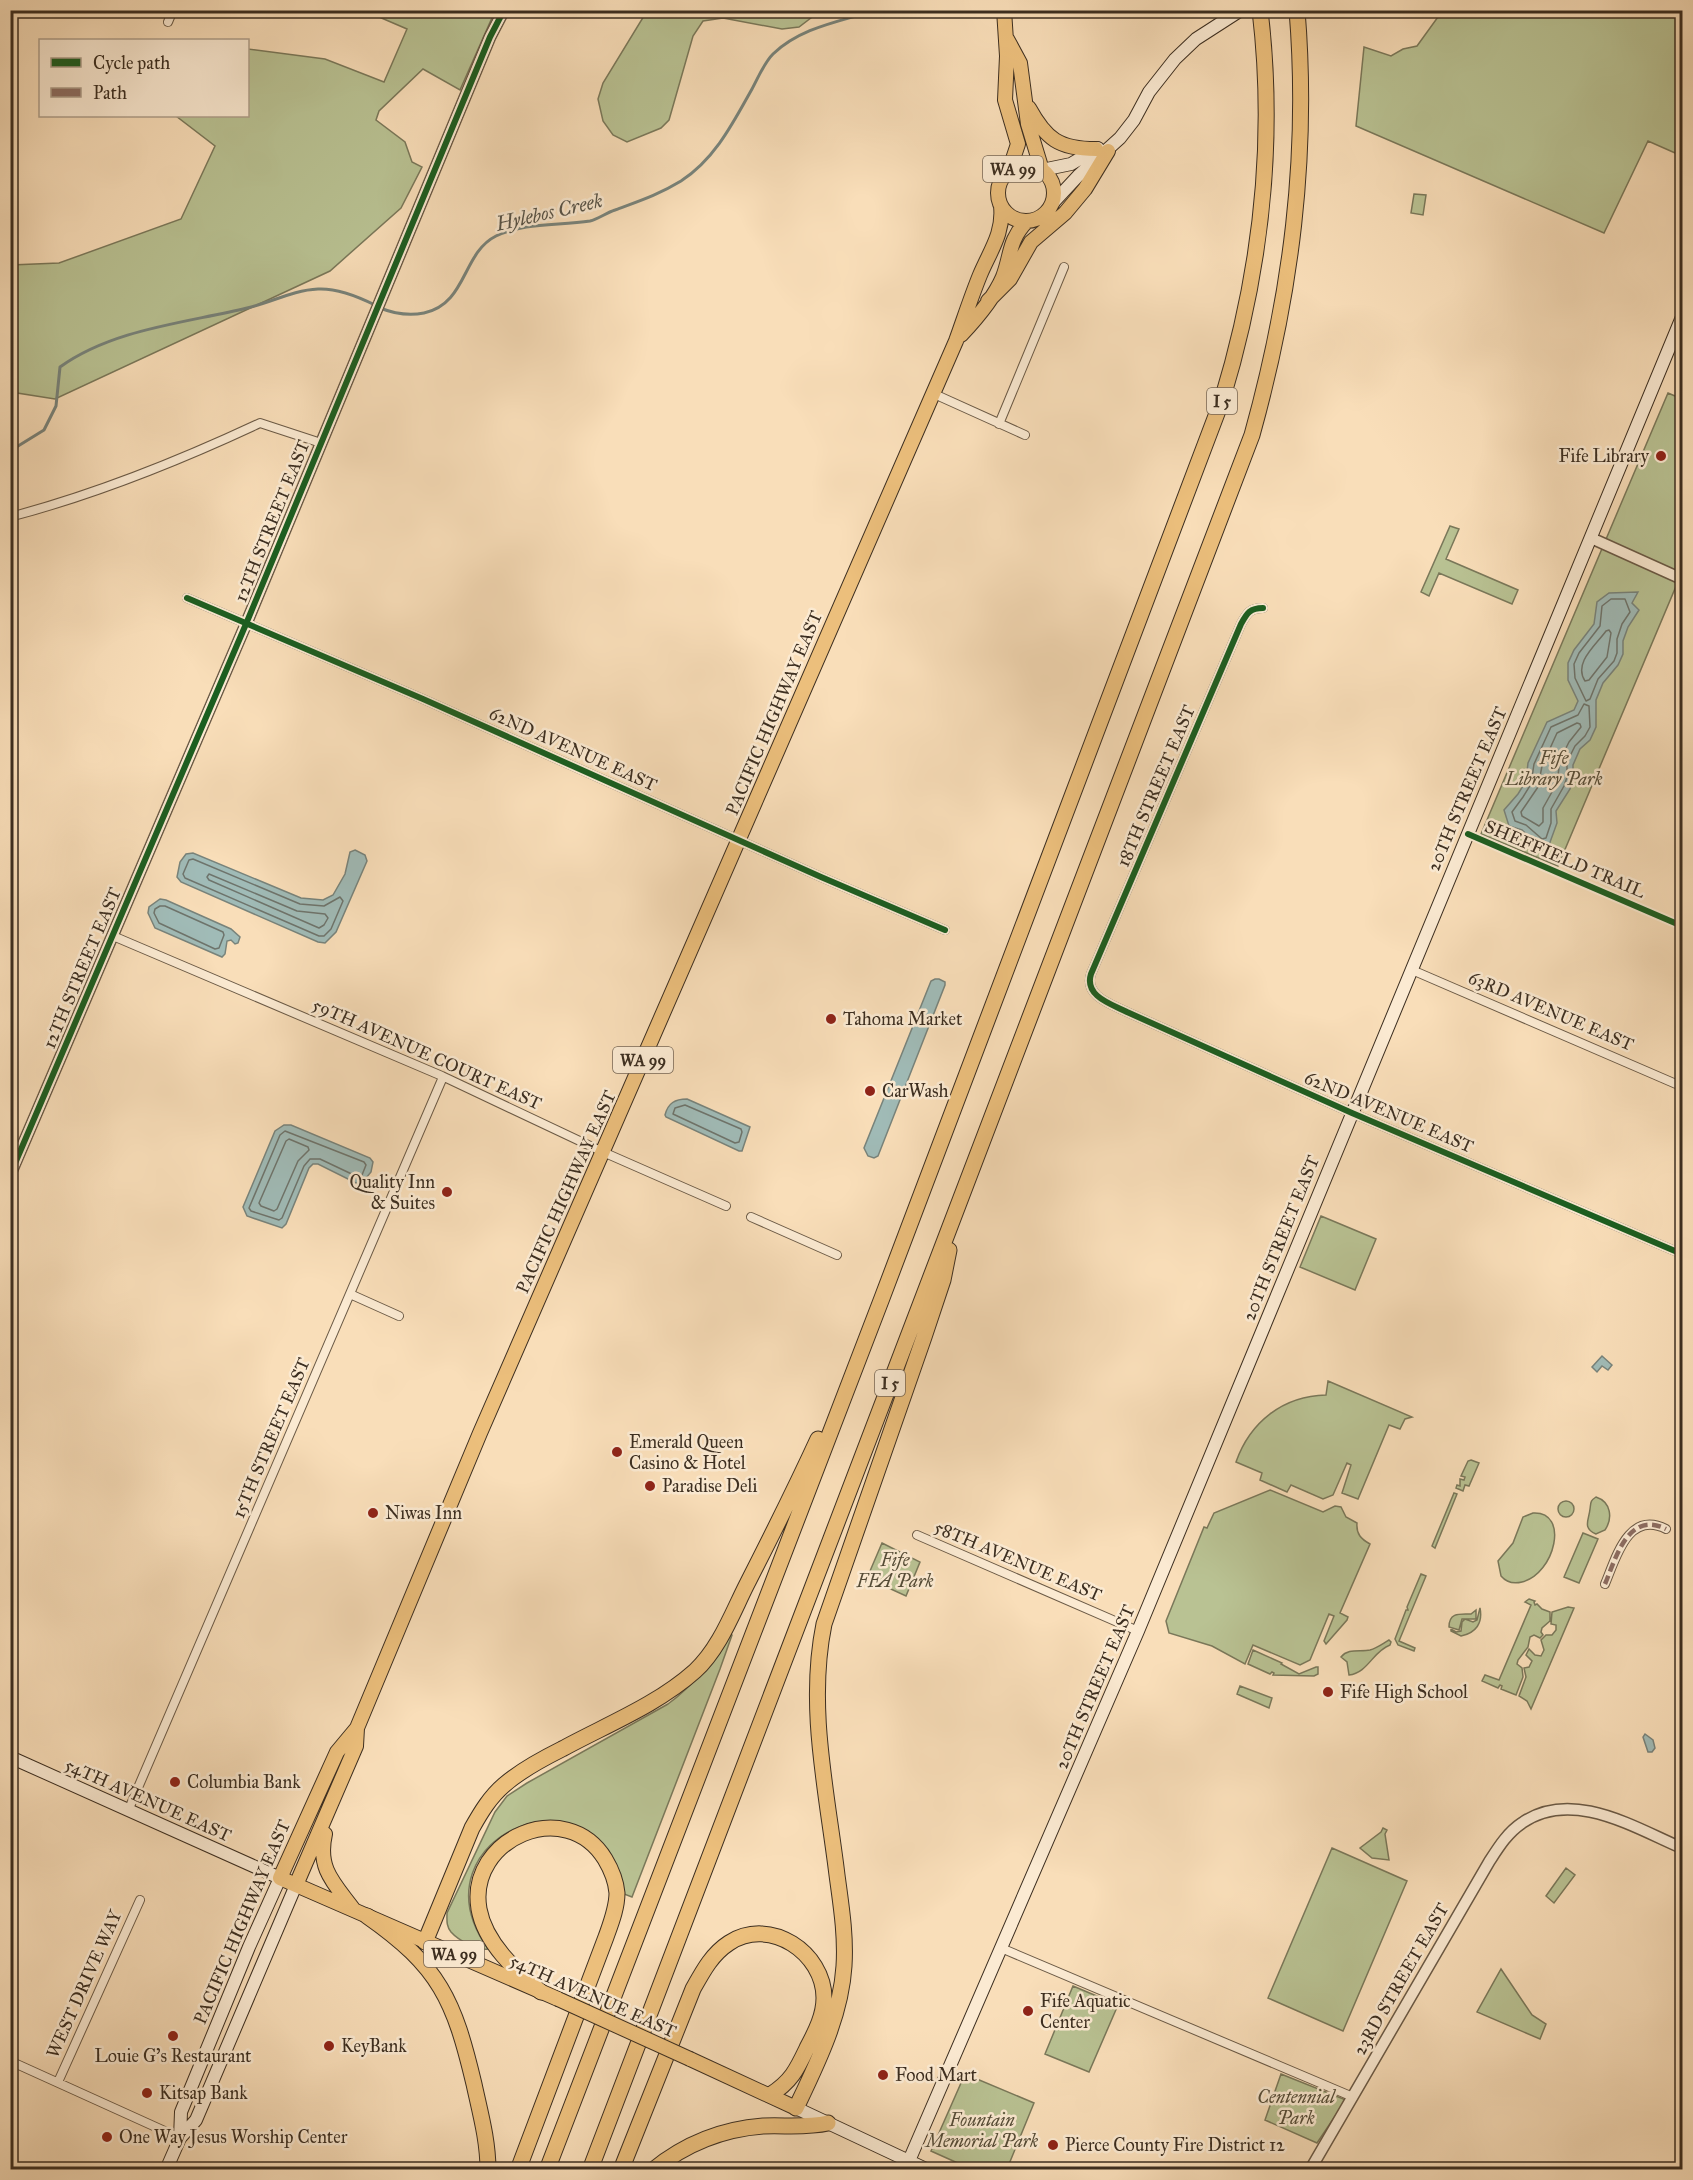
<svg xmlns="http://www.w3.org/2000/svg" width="1693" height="2180" font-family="'IM FELL Great Primer',serif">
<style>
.green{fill:#b9c293;stroke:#7a785a;stroke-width:1.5}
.water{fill:#a0bbb7;stroke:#78837b;stroke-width:1.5}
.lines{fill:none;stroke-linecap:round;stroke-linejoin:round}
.shore{stroke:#6e746c;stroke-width:1.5}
.stream{stroke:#78837b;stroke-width:3}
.minor-casing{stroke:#6b5a46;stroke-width:10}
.tertiary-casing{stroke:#6b5a46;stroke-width:13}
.secondary-casing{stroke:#3c2e20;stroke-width:14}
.primary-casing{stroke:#3c2e20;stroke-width:16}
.motorway-casing{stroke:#3c2e20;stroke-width:17}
.minor{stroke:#fbead2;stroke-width:8}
.tertiary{stroke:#fbead2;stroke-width:10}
.secondary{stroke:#fbead2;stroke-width:12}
.primary{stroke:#ecbf7c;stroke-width:14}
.motorway{stroke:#ecbf7c;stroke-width:15}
.primary-bridge-casing{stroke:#3c2e20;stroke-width:16;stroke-linecap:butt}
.primary-bridge{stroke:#ecbf7c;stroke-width:14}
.quiet{stroke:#8d6e63;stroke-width:4.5;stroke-dasharray:9 4.5;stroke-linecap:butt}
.cycleway-casing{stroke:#fbead2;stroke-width:10}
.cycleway{stroke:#1b5e20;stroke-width:6}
.poi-dot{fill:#8f2418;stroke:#fbead2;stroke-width:2}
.labels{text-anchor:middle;stroke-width:5;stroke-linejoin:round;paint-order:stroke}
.shield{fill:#fbead2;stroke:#756655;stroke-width:1.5}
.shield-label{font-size:16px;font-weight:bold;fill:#3c2e20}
.poi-label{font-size:18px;fill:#3c2e20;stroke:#fbead2;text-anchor:start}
.street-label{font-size:18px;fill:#3c2e20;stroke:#fbead2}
.park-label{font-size:18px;font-style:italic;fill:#554c37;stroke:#fbead2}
.water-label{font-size:20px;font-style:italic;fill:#555146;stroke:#fbead2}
</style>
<rect width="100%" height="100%" fill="#f9deb9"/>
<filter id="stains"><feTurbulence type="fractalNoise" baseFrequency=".00333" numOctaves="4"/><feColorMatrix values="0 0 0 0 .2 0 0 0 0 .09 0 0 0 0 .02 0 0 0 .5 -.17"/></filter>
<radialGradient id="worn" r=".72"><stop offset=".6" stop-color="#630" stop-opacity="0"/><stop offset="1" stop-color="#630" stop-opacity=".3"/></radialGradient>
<path class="green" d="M 1443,10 L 1682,11 L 1682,156 L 1648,141 L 1604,233 L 1356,126 L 1364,47 L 1391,56 L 1403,49 L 1417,46 Z
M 375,11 L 495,11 L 460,90 L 423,69 L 379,111 L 376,120 L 405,142 L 412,162 L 422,167 L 401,208 L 330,271 L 55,399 L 11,392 L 11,265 L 59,263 L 181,219 L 215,146 L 176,116 L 248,116 L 248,49 L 325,59 L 384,82 L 407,29 L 372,14 Z
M 647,11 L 647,10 L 820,11 L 799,27 L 782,29 L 723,18 L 703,21 L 693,36 L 669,120 L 661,128 L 627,142 L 613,135 L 603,121 L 598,99 L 603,83 Z
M 1414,194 L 1426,195 L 1423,215 L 1411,213 Z
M 1668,393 L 1682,399 L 1682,572 L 1558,866 L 1481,834 Z
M 1450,526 L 1459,529 L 1446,559 L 1518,590 L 1512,604 L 1439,573 L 1429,596 L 1421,592 Z
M 1321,1216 L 1376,1239 L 1355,1290 L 1300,1267 Z
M 1328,1381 L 1412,1417 L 1405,1419 L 1400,1429 L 1389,1425 L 1358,1499 L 1342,1493 L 1351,1465 L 1347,1463 L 1333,1495 L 1323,1499 L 1291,1485 L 1287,1492 L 1260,1480 L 1262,1473 L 1236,1462 C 1250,1422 1283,1396 1326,1395 Z
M 1471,1460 L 1479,1463 L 1469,1486 L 1465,1485 L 1463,1491 L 1456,1488 L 1457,1485 L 1460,1486 L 1460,1479 L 1464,1480 L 1465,1477 L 1461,1476 L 1468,1461 Z
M 1270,1490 L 1323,1512 L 1335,1506 L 1341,1507 L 1346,1517 L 1357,1523 C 1356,1534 1361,1539 1370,1544 L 1340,1613 L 1348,1617 L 1347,1620 L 1326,1644 L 1324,1641 L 1334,1616 L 1329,1614 L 1310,1660 L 1300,1665 L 1253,1645 L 1245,1664 L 1212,1646 L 1169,1633 L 1166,1621 L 1204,1527 L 1207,1528 L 1214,1513 Z
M 1454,1493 L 1457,1494 L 1435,1548 L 1432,1546 Z
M 1596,1497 C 1611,1502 1613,1518 1605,1530 L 1596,1534 C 1582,1528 1589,1520 1590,1509 C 1591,1502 1590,1501 1596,1497 Z
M1558 1509a8 8 0 1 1 16 0a8 8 0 1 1-16 0Z
M 1533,1513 C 1570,1511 1555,1574 1522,1582 C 1514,1584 1507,1583 1501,1576 L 1498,1561 L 1513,1543 L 1523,1517 Z
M 1583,1533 L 1598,1539 L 1579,1583 L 1564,1577 Z
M 882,1543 L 920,1562 L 906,1596 L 867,1578 Z
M 1421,1574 L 1426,1576 L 1399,1641 L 1415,1648 L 1414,1651 L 1398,1645 L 1395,1639 L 1406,1610 L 1408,1610 L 1407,1607 Z
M 1529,1599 L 1535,1601 L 1534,1602 L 1535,1605 L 1537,1604 L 1542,1609 L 1550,1612 L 1550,1621 L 1542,1628 L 1541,1632 L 1543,1635 L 1540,1638 L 1534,1635 L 1530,1637 L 1528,1647 L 1518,1660 L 1517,1664 L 1522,1668 L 1523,1677 L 1516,1695 L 1501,1689 L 1502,1686 L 1500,1685 L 1498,1688 L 1482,1681 L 1485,1675 L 1499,1680 L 1531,1605 L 1525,1602 Z
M 1568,1607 L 1574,1608 L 1531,1709 L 1527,1701 L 1519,1696 L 1526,1677 L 1524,1668 L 1529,1667 L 1532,1661 L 1526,1655 L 1529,1649 L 1535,1655 L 1541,1656 L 1544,1650 L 1541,1640 L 1546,1635 L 1552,1635 L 1556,1630 L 1556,1625 L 1551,1624 L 1552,1612 Z
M 1480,1608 C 1483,1623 1476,1633 1461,1636 L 1451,1631 L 1451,1629 L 1456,1632 L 1461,1631 L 1462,1622 L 1465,1619 L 1473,1622 L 1477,1620 Z
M 1476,1610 L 1476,1619 L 1462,1619 L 1459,1630 L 1449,1627 C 1449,1612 1460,1614 1471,1614 Z
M 730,1634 L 732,1635 L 720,1669 L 632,1897 L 624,1894 C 602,1756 408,1836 488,1949 C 478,1951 458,1940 451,1932 C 446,1926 447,1920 447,1913 L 495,1812 L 507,1796 L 527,1783 L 668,1704 C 694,1685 712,1661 730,1634 Z
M 1389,1640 L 1391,1642 L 1390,1645 C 1373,1651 1368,1673 1349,1675 L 1347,1662 L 1341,1657 C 1348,1648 1360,1652 1370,1650 C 1377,1648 1382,1644 1389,1640 Z
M 1253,1650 L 1282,1663 L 1281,1664 L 1299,1674 L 1316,1667 L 1318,1667 L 1318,1674 L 1314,1676 L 1273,1675 L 1274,1673 L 1272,1672 L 1270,1674 L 1248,1664 Z
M 1240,1686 L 1272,1698 L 1269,1708 L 1237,1694 Z
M 1383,1828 L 1387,1830 L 1385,1834 L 1389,1860 L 1372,1858 L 1360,1848 L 1381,1832 Z
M 1332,1848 L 1407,1881 L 1343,2031 L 1268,1998 Z
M 1566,1868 L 1575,1875 L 1554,1903 L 1546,1896 Z
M 1501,1969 L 1532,2015 L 1546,2024 L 1540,2039 L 1477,2012 Z
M 1073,1986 L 1118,2005 L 1089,2072 L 1045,2054 Z
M 965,2074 L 1034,2103 L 1007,2169 L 971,2169 L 931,2151 Z
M 1281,2074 L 1346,2100 L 1317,2143 L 1265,2120 Z"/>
<path class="water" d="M 1638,592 L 1632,603 L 1639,610 L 1628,627 L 1623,641 L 1623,654 L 1618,665 L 1603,683 L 1596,700 L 1596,727 L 1590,740 L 1580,749 L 1573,765 L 1573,777 L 1570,789 L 1556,811 L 1557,823 L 1549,845 L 1541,848 L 1522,830 L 1509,826 L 1504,810 L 1518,794 L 1526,781 L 1528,763 L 1547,722 L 1574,710 L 1578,701 L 1568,680 L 1568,663 L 1574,650 L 1594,624 L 1597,602 L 1609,593 Z
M 355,850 L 365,855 L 367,861 L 336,932 L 325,943 L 318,942 L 181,882 L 177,877 L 180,862 L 186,854 L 193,853 L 301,898 L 323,900 L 333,895 L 345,874 L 350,852 Z
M 160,899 L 166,900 L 231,929 L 240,937 L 238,943 L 235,944 L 231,940 L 227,941 L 225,954 L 222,957 L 155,928 L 148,913 L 149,907 Z
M 935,979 L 939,979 L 945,982 L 945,985 L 878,1156 L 874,1158 L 868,1156 L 864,1148 L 931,981 Z
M 687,1099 L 750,1127 L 742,1151 L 739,1151 L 666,1117 L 665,1115 C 668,1103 675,1099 687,1099 Z
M 284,1125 L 291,1125 L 370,1158 L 373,1162 L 371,1172 L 362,1183 L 356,1183 L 318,1164 L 313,1164 L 309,1168 L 286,1224 L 282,1228 L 247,1216 L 243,1207 L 275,1131 Z
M 1602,1356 L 1612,1365 L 1608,1370 L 1602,1366 L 1597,1372 L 1592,1367 Z
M 1645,1734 L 1653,1740 L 1655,1748 L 1652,1752 L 1648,1752 L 1643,1737 Z"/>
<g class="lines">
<path class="shore" d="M 1611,599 L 1625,599 L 1630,612 L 1622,624 L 1617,639 L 1617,653 L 1614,661 L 1598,679 L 1590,699 L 1586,701 L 1575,678 L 1574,664 L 1579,653 L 1600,626 L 1602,606 Z
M 1609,630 L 1611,633 L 1607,657 L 1589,680 L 1585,681 C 1573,663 1596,645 1606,631 Z
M 1584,704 L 1589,706 L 1590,727 L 1585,736 L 1575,746 L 1567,762 L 1567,777 L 1564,786 L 1551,809 L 1551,823 L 1546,838 L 1542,839 L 1526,825 L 1515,821 L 1512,812 L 1523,797 L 1531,784 L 1534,764 L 1551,727 L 1578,715 Z
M 1577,723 L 1580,724 L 1581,727 L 1569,742 L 1560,760 L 1557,783 L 1543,808 L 1543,822 L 1539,826 L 1522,816 L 1521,812 L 1538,787 L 1542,766 L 1557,733 Z
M 193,859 L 300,904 L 324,906 L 340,897 L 343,901 L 331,929 L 324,936 L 319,936 L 185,878 L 183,874 L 189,860 Z
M 209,874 L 297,911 L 325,914 L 328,918 L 324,925 L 319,928 L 209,880 L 207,877 Z
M 160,906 L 165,906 L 223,932 L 224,935 L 219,948 L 215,949 L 159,923 L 154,913 L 155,909 Z
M 685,1105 L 741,1129 L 742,1132 L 739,1142 L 735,1143 L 673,1114 L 675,1108 Z
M 285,1131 L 364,1162 L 366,1165 L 362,1175 L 358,1177 L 320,1159 L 310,1159 L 304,1166 L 282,1218 L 279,1220 L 251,1211 L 249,1208 L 280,1135 Z
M 289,1139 L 308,1147 L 309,1150 L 298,1161 L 277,1209 L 274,1211 L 261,1206 L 259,1203 L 286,1141 Z"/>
<path class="stream" d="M 380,308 C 395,314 409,316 424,313 C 467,304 462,253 496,236 C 525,222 559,226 590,221 C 598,219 606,213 615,210 C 639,201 658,195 681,181 C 715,159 733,123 752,89 C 758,78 764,63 773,54 C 798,30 832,23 863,14 L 869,10
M 10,451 L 44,430 L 56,406 L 60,367 C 113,329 185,323 247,308 C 270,303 293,290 318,289 C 337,288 357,296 375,305"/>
<defs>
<path id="minor" d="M 168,22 L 173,10
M 932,393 L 1025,435
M 999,424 L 1064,267
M 10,517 C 97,494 179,461 260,423 L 321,443
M 187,598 L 423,699 L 821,877 L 945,930
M 1263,608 C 1250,608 1247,613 1241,624 L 1091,974 C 1084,996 1111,1004 1127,1012 L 1352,1113 L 1682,1254
M 113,936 L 442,1076 L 603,1152 L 726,1206
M 1412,970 L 1676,1084
M 751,1217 L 837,1255
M 350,1294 L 399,1316
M 917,1535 L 1138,1631
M 1605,1584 C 1616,1558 1628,1510 1666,1529
M 128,1811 L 443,1077
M 1001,1948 L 1353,2097
M 10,2061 L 180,2138
M 58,2082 L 140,1900"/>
<path id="tertiary" d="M 1591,538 L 1682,579
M 10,1175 L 246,624 L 490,37 L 504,10
M 1310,2170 L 1489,1862 C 1498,1848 1507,1833 1522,1823 C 1572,1788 1635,1828 1682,1848"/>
<path id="secondary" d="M 1042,170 L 1071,164 L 1098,148
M 1051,205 L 1078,176 L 1120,138 L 1134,120 L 1149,92 L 1175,59 L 1196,39 L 1241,10
M 10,1757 L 280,1878 L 249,1947 L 181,2112 L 180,2138
M 796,2108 L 928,2170
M 166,2170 L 180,2138 L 196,2120 L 296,1885
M 905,2170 L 1138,1631 L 1682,317"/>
<path id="primary" d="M 1004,10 L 1007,56 L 1005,100 L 1018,144 L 1009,171
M 1007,39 L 1020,63 L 1028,124 L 1042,170
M 1029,108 C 1046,139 1059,149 1096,149
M998 193a28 28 0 1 1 56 0a28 28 0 1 1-56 0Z
M 988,301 L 1010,279 L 1031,242 L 1065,213 L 1085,189 L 1108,151
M 961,335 C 977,318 994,298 1003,277 C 1012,253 1008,241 1027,221
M 325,1834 C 317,1869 334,1883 354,1910
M 296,1885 L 356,1746 L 357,1728
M 558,1999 L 280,1878 L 337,1752 L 357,1728 L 480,1433 L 956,341 C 964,319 971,297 980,275 C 990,251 1004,233 1001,206
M 690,2059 L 796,2108"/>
<path id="motorway" d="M 367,1916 C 440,1967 454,2000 474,2084 C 480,2112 488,2140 488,2170
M 425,1942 L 472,1828 C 481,1812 490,1797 504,1785 C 521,1770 542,1759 562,1749 C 606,1725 657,1705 695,1671 C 719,1649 732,1614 746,1586 C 771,1537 795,1489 818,1439
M 796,2108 C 817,2064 841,2016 844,1966 C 846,1935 841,1905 837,1875 C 827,1792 807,1707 824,1624 L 924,1337 L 943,1280 L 949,1250
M 518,2170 L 606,1937 C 611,1923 617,1908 617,1893 C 616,1881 611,1869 605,1859 C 566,1796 467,1838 479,1909 C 485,1943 516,1971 541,1992
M 547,2170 L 882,1298 L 1222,400 C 1261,272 1276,144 1260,10
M 590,2170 L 1252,435 C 1291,295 1309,156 1297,10
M 621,2170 L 693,1989 C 703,1971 712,1954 729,1943 C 770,1916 824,1953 824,1998 C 824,2015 816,2031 808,2046 C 797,2069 792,2081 770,2095
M 653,2170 C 685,2144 723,2129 763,2126 C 785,2125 806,2128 828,2123"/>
</defs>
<use href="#minor" class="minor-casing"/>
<use href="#tertiary" class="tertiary-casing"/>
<use href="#secondary" class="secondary-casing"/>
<use href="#primary" class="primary-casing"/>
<use href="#motorway" class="motorway-casing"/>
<use href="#minor" class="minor"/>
<use href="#tertiary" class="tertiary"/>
<use href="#secondary" class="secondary"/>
<use href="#primary" class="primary"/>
<use href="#motorway" class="motorway"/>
<defs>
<path id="primary-bridge" d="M 558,1999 L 690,2059"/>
</defs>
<use href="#primary-bridge" class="primary-bridge-casing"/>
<use href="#primary-bridge" class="primary-bridge"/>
<path class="quiet" d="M 1605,1584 C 1616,1558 1628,1510 1666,1529"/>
<defs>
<path id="cycleway" d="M 187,598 L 423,699 L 821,877 L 945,930
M 1263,608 C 1250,608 1247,613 1241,624 L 1091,974 C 1084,996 1111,1004 1127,1012 L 1352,1113 L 1682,1254
M 1468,834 L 1682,926
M 10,1175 L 246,624 L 490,37 L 504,10"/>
</defs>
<use href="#cycleway" class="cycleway-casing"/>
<use href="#cycleway" class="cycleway"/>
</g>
<g class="poi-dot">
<circle cx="1661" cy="456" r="6"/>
<circle cx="831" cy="1019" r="6"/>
<circle cx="870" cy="1091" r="6"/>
<circle cx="447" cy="1192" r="6"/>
<circle cx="617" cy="1452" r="6"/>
<circle cx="650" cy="1486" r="6"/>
<circle cx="373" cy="1513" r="6"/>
<circle cx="1328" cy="1692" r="6"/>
<circle cx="175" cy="1782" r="6"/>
<circle cx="1028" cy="2011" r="6"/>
<circle cx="173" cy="2036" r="6"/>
<circle cx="329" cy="2046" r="6"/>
<circle cx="883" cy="2075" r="6"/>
<circle cx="147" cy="2093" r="6"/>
<circle cx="107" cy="2137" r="6"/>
<circle cx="1053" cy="2145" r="6"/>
</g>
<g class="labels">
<g class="shield">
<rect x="983" y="156" width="60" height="26" rx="4.5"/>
<rect x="1207" y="388" width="30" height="26" rx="4.5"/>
<rect x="613" y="1047" width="60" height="26" rx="4.5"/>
<rect x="875" y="1370" width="30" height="26" rx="4.5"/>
<rect x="424" y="1941" width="60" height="26" rx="4.5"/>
</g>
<g class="shield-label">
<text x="1013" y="175">WA 99</text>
<text x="1222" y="407">I 5</text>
<text x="643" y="1066">WA 99</text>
<text x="890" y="1389">I 5</text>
<text x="454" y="1960">WA 99</text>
</g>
<g class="poi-label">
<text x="1649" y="462" text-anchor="end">Fife Library</text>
<text x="843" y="1025">Tahoma Market</text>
<text x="882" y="1097">CarWash</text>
<text x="435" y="1188" text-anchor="end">Quality Inn<tspan x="435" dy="21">&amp; Suites</tspan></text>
<text x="629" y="1448">Emerald Queen<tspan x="629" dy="21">Casino &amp; Hotel</tspan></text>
<text x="662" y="1492">Paradise Deli</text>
<text x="385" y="1519">Niwas Inn</text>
<text x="1340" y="1698">Fife High School</text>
<text x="187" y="1788">Columbia Bank</text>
<text x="1040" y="2007">Fife Aquatic<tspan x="1040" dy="21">Center</tspan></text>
<text x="341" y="2052">KeyBank</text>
<text x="173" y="2062" text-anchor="middle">Louie G’s Restaurant</text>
<text x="895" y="2081">Food Mart</text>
<text x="159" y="2099">Kitsap Bank</text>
<text x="119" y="2143">One Way Jesus Worship Center</text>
<text x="1065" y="2151">Pierce County Fire District 12</text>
</g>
<g class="street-label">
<text transform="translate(272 521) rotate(-68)" y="6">12TH STREET EAST</text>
<text transform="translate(774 713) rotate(-67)" y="6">PACIFIC HIGHWAY EAST</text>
<text transform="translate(573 749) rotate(24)" y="6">62ND AVENUE EAST</text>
<text transform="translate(1156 786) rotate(-67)" y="6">18TH STREET EAST</text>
<text transform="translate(1467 789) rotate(-67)" y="6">20TH STREET EAST</text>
<text transform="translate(1565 859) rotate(23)" y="6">SHEFFIELD TRAIL</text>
<text transform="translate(82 968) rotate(-67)" y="6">12TH STREET EAST</text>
<text transform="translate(1551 1011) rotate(23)" y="6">63RD AVENUE EAST</text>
<text transform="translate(427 1054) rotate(24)" y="6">59TH AVENUE COURT EAST</text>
<text transform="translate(1389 1112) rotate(23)" y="6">62ND AVENUE EAST</text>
<text transform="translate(566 1192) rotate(-66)" y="6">PACIFIC HIGHWAY EAST</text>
<text transform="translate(1281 1238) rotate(-68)" y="6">20TH STREET EAST</text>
<text transform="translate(271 1438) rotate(-67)" y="6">15TH STREET EAST</text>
<text transform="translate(1018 1561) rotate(23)" y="6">58TH AVENUE EAST</text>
<text transform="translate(1095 1687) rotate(-67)" y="6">20TH STREET EAST</text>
<text transform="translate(148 1800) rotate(24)" y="6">54TH AVENUE EAST</text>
<text transform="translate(242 1922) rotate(-67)" y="6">PACIFIC HIGHWAY EAST</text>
<text transform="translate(1401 1979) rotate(-60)" y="6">23RD STREET EAST</text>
<text transform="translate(84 1984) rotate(-66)" y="6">WEST DRIVE WAY</text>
<text transform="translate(593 1996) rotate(24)" y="6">54TH AVENUE EAST</text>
</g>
<g class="park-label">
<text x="1554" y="764">Fife<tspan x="1554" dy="21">Library Park</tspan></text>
<text x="895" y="1566">Fife<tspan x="895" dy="21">FFA Park</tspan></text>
<text x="1296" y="2103">Centennial<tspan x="1296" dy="21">Park</tspan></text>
<text x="982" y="2126">Fountain<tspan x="982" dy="21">Memorial Park</tspan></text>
</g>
<g class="water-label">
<text transform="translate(549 212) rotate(-13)" y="7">Hylebos Creek</text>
</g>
</g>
<rect width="1693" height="2180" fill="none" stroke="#f9deb9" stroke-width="36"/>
<rect x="12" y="12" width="1669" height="2156" fill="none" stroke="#3c2e20" stroke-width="3"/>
<rect x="18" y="18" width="1657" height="2144" fill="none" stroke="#3c2e20" stroke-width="1.5"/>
<rect x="39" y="39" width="210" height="78" fill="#fbead2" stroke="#af9f8b" stroke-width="1.5"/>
<rect x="51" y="58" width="30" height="9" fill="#1b5e20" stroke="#af9f8b" stroke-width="1.5"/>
<text x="93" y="69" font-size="18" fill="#3c2e20">Cycle path</text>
<rect x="51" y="88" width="30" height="9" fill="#8d6e63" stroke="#af9f8b" stroke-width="1.5"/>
<text x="93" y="99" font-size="18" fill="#3c2e20">Path</text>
<rect width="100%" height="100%" filter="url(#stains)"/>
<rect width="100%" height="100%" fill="url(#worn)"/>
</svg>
